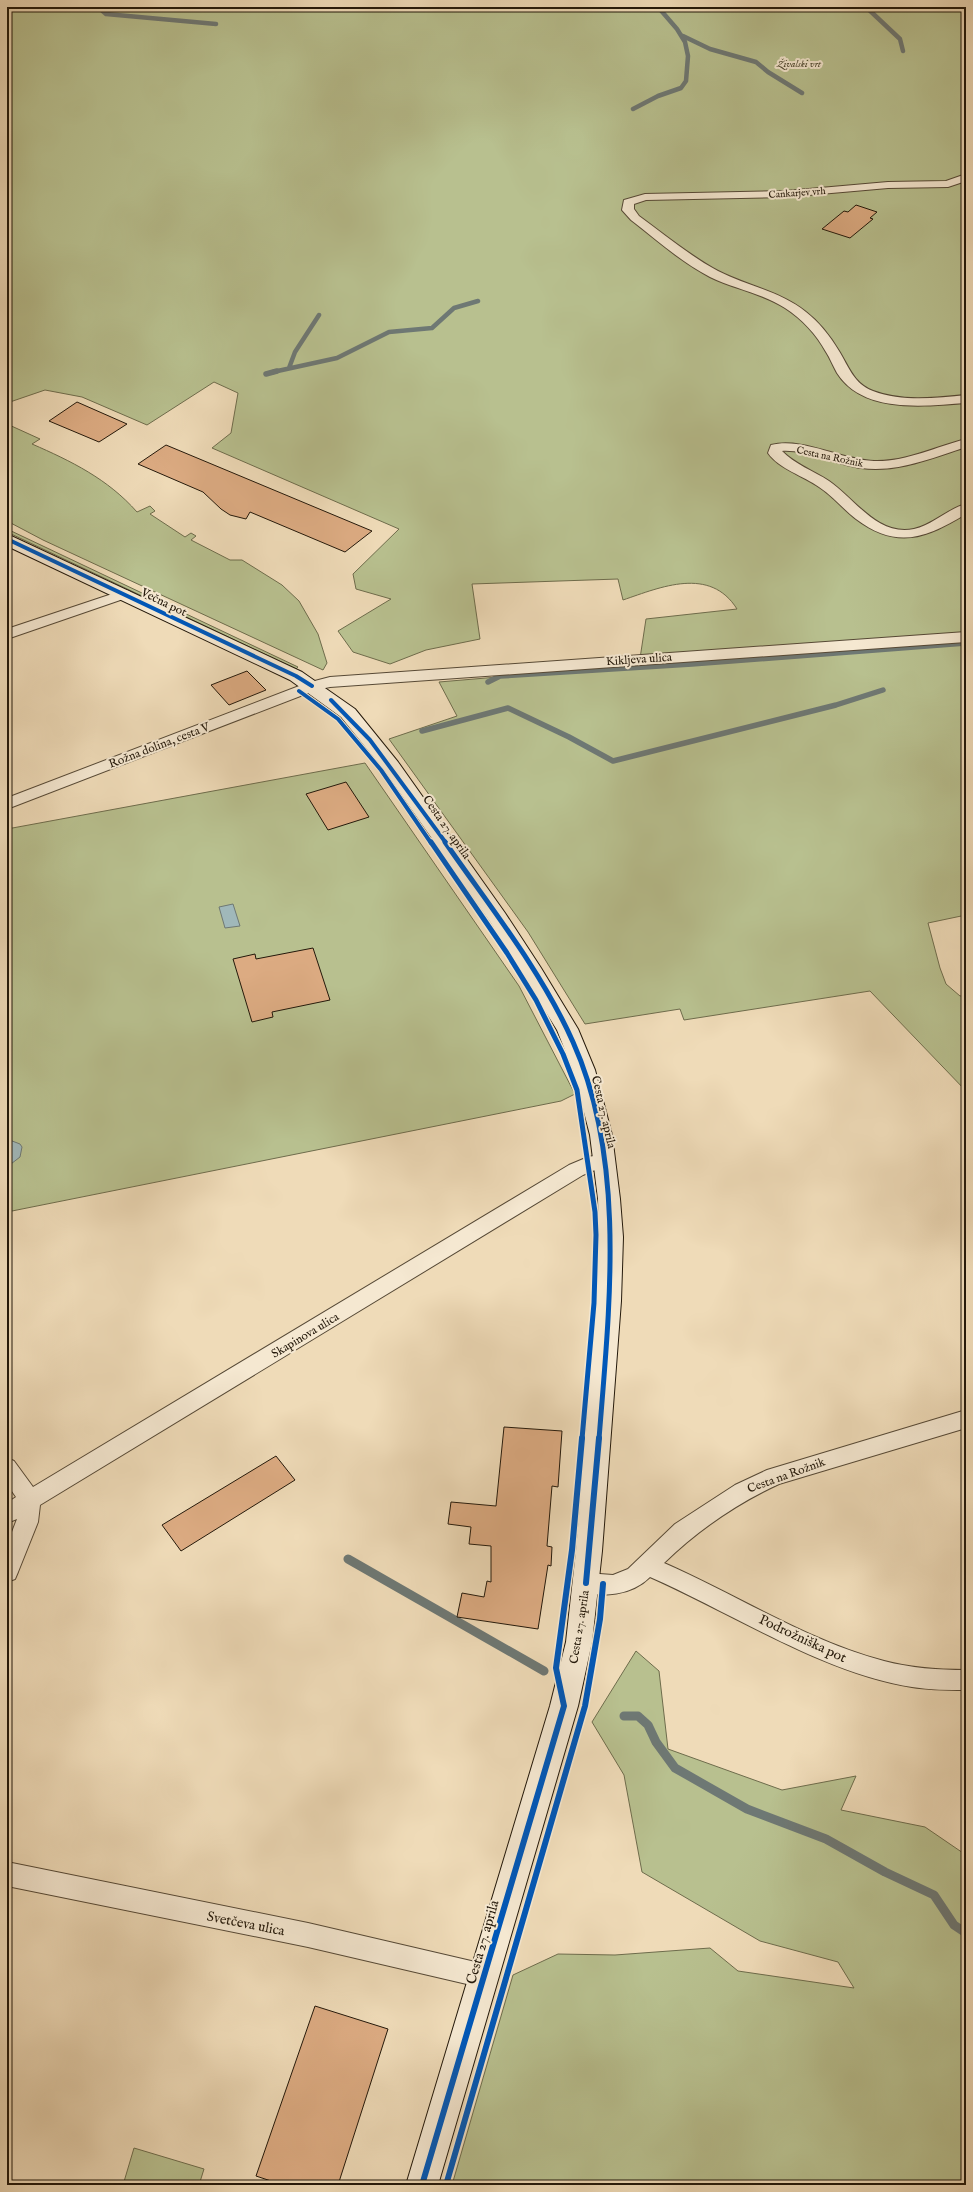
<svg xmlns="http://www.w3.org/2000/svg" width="973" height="2192" font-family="'IM FELL English',serif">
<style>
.green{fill:#b8c08f;stroke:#6e6c4c}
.water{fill:#a0b8ba;stroke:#6e7874}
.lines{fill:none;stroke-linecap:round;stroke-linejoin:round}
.stream-far2{stroke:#6e7874;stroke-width:4.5}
.stream-far1{stroke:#6e7874;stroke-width:5.5}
.stream{stroke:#6e7874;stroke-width:9}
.building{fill:#dcab82;stroke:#23180a}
.minor-casing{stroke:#564936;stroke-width:2}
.secondary-casing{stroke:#23180a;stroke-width:2}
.minor{fill:#f5e8d1;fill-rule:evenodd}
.secondary{fill:#f5e8d1;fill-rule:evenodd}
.cycleway-far2-casing{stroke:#f5e8d1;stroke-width:6}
.cycleway-far1-casing{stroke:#f5e8d1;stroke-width:8}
.cycleway-casing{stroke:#f5e8d1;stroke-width:9}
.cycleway-far2{stroke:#0057b8;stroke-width:4}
.cycleway-far1{stroke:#0057b8;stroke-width:5}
.cycleway{stroke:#0057b8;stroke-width:6}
.labels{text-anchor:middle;stroke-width:4;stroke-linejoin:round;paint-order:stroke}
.far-park-label{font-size:10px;font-style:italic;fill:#504a32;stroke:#f5e8d1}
.far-street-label{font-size:10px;fill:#23180a;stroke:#f5e8d1}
.street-label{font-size:12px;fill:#23180a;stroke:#f5e8d1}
.near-street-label{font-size:14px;fill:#23180a;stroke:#f5e8d1}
</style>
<rect width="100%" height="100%" fill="#efdbb8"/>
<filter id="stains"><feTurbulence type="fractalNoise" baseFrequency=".005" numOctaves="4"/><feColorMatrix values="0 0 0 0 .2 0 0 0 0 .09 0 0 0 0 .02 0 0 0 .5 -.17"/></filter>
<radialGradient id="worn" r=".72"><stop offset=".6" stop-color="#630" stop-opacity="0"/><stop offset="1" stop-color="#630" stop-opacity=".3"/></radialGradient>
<path class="green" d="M 7,7 L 966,7 L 966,915 L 928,923 L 940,968 L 946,984 L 960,996 L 966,995 L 966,1091 L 870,991 L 684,1020 L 680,1009 L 585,1024 L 528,932 L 389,739 L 457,716 L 439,682 L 639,665 L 646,619 L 737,609 C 710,566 661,587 623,600 L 618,579 L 472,584 L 480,639 L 426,650 L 390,664 L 353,652 L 338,631 L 391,599 L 356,589 L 353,574 L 399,529 L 212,448 L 231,433 L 238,393 L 214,382 L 147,425 L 82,397 L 45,390 L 7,403 Z
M 7,424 L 40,439 L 32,444 C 71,461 108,479 137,512 L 150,506 L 155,511 L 150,514 L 185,537 L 191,533 L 196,536 L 191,540 L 230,560 L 242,560 L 282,585 L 299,601 L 318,634 L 327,663 L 323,670 L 43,540 L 7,521 Z
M 7,529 L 298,667 L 296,669 L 7,532 Z
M 365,763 L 519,986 L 575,1094 L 561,1101 L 7,1212 L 7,829 Z
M 636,1651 L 659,1671 L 668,1749 L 782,1790 L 856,1776 L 841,1810 L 925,1827 L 966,1855 L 966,2185 L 452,2185 L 513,1975 L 558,1954 L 615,1955 L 710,1948 L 738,1971 L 854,1988 L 838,1962 L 760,1941 L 642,1872 L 624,1775 L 592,1722 Z
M 134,2148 L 204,2169 L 199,2185 L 123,2185 Z"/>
<path class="water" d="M 233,904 L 240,926 L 225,928 L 219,907 Z
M 7,1139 L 20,1144 L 22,1147 L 20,1157 L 7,1167 Z"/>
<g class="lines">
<path class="stream-far2" d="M 98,7 L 106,14 L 216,24
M 866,7 L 900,39 L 903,51
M 683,36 L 710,49 L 756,62 L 768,72 L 802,93
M 633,109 L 658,96 L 681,88 L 686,81 L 688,56 L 685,42 L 677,29 L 658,7
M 289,368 L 295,352 L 319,315
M 273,372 L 337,358 L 389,332 L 432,328 L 454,308 L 478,301"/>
<path class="stream-far1" d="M 266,374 L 277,371
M 488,682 L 500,676 L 692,664 L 966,643
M 422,731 L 508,708 L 569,737 L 613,761 L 836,705 L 883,690"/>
<path class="stream" d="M 348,1559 L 544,1671
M 624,1716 L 638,1716 L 648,1725 L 656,1742 L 675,1768 L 747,1809 L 826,1839 L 885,1872 L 934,1895 L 954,1925 L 966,1933"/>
</g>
<path class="building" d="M 856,205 L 877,212 L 870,218 L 873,219 L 850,238 L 822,229 L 844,211 L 848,212 Z
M 77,402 L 127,424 L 99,442 L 49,421 Z
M 166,445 L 372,531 L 345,552 L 250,512 L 246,519 L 230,515 L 221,509 L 203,492 L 138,464 Z
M 247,671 L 266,690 L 229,705 L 211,685 Z
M 346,782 L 369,817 L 328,830 L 306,794 Z
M 313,948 L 330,1000 L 272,1012 L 273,1017 L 252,1022 L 233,959 L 255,954 L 256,959 Z
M 504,1427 L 562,1431 L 558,1487 L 552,1486 L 547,1546 L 552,1547 L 551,1566 L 548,1565 L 538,1629 L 457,1617 L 462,1593 L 484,1597 L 487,1581 L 491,1582 L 491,1546 L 469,1544 L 471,1527 L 448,1524 L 451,1502 L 496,1506 Z
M 276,1456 L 295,1480 L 181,1551 L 162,1525 Z
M 315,2006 L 388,2029 L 338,2185 L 283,2185 L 256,2176 Z"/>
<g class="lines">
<defs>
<path id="minor" d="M 966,174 L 966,181 L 948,187 L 888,188 L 786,197 L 646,200 L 634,204 L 634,209 L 639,216 C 665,235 690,256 718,271 C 747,286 780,291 806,312 C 819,322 830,336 839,351 C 849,367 853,383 873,391 C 902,402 936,398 966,395 L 966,403 C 924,406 863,414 837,373 C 833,366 830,358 826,352 C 816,334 802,319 785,308 C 762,293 734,289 710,277 C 681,262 657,240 631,220 L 622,210 L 624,200 L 645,194 L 786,191 L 888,182 L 946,181 Z
M 966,439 L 966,447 C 932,458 897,473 861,468 C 838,465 803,449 782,451 C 794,464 814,471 829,481 C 854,498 878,537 914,529 C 933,525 947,509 966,504 L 966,514 C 926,538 897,550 856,519 C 843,509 833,496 819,487 C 804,476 779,469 768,453 L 771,445 C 803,437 841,460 874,461 C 906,462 935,447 966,439 Z
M 124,590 L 129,591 L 131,594 L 129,597 L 7,639 L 7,629 Z
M 966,632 L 966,642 L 330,687 L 316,690 L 7,809 L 7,798 L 307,683 L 330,677 Z
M 605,1154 L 612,1156 L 614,1161 L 612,1166 L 592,1171 L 583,1175 L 40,1505 L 38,1522 L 18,1572 L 15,1579 L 7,1582 L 7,1545 L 17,1519 L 7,1523 L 7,1503 L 16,1497 L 7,1484 L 7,1458 L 14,1461 L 33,1487 L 569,1165 L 588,1157 Z
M 966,1410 L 966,1428 L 779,1484 C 736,1504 698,1530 664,1563 C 735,1594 810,1642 884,1661 C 911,1668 938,1670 966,1670 L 966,1690 C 948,1690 930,1690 912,1687 C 825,1674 730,1612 650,1577 C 632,1595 602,1599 578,1590 L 575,1583 L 578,1576 L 586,1573 L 613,1575 L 628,1569 L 675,1524 L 735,1485 L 767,1470 Z
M 7,1862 L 308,1923 L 484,1964 L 493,1967 L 496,1976 L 493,1985 L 484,1988 L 308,1947 L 7,1886 Z"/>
<path id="secondary" d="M 7,534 L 302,672 L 355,709 L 398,762 L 505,913 L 541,968 L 578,1029 L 595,1070 L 612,1135 L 620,1199 L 623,1237 L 621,1301 L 602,1551 L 592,1642 L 578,1706 L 438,2185 L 406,2185 L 550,1706 L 566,1642 L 576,1551 L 597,1301 L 599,1237 L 598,1199 L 590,1135 L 573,1070 L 557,1030 L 491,923 L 384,770 L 341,717 L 290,680 L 7,546 Z"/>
</defs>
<use href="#minor" class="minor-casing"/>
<use href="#secondary" class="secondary-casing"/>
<use href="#minor" class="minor"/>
<use href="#secondary" class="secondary"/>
<defs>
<path id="cycleway-far2" d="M 7,539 L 296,676 L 312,686
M 299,691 L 338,719 L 381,770 L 431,843
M 331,700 L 370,740 L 446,843"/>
<path id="cycleway-far1" d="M 431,842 L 507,953 L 536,1000 L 563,1054 L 577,1090 L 595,1212 L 596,1235 L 594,1303 L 582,1439
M 445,842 C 490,907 541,970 573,1042 C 627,1162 609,1311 599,1439"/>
<path id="cycleway" d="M 586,1583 L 599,1438
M 422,2185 L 564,1706 L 556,1668 L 572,1550 L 582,1438
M 446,2185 L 585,1706 L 600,1619 L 603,1584"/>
</defs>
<use href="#cycleway-far2" class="cycleway-far2-casing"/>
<use href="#cycleway-far1" class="cycleway-far1-casing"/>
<use href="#cycleway" class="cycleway-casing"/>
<use href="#cycleway-far2" class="cycleway-far2"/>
<use href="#cycleway-far1" class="cycleway-far1"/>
<use href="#cycleway" class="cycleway"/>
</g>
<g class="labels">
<g class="far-park-label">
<text x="799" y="67">Živalski vrt</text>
</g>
<g class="far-street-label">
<text transform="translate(797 192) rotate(-4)" y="4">Cankarjev vrh</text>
<text transform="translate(830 456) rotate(12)" y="4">Cesta na Rožnik</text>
</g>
<g class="street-label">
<text transform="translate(164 602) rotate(26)" y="4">Večna pot</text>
<text transform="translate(639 659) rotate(-4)" y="4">Kikljeva ulica</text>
<text transform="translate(159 745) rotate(-21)" y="4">Rožna dolina, cesta V</text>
<text transform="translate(447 827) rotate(55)" y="4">Cesta 27. aprila</text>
<text transform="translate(604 1112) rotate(77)" y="4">Cesta 27. aprila</text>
<text transform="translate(305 1335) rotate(-31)" y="4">Skapinova ulica</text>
<text transform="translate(786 1475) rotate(-20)" y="4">Cesta na Rožnik</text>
<text transform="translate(579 1627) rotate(-81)" y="4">Cesta 27. aprila</text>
</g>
<g class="near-street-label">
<text transform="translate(803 1638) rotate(25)" y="5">Podrožniška pot</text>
<text transform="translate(246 1923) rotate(11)" y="5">Svetčeva ulica</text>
<text transform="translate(482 1942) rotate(-74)" y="5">Cesta 27. aprila</text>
</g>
</g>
<rect width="973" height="2192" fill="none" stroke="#efdbb8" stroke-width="24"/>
<rect x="8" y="8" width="957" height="2176" fill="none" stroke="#23180a" stroke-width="2"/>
<rect x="12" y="12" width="949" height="2168" fill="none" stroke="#23180a"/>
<rect width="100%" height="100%" filter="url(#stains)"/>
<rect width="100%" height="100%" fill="url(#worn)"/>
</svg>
